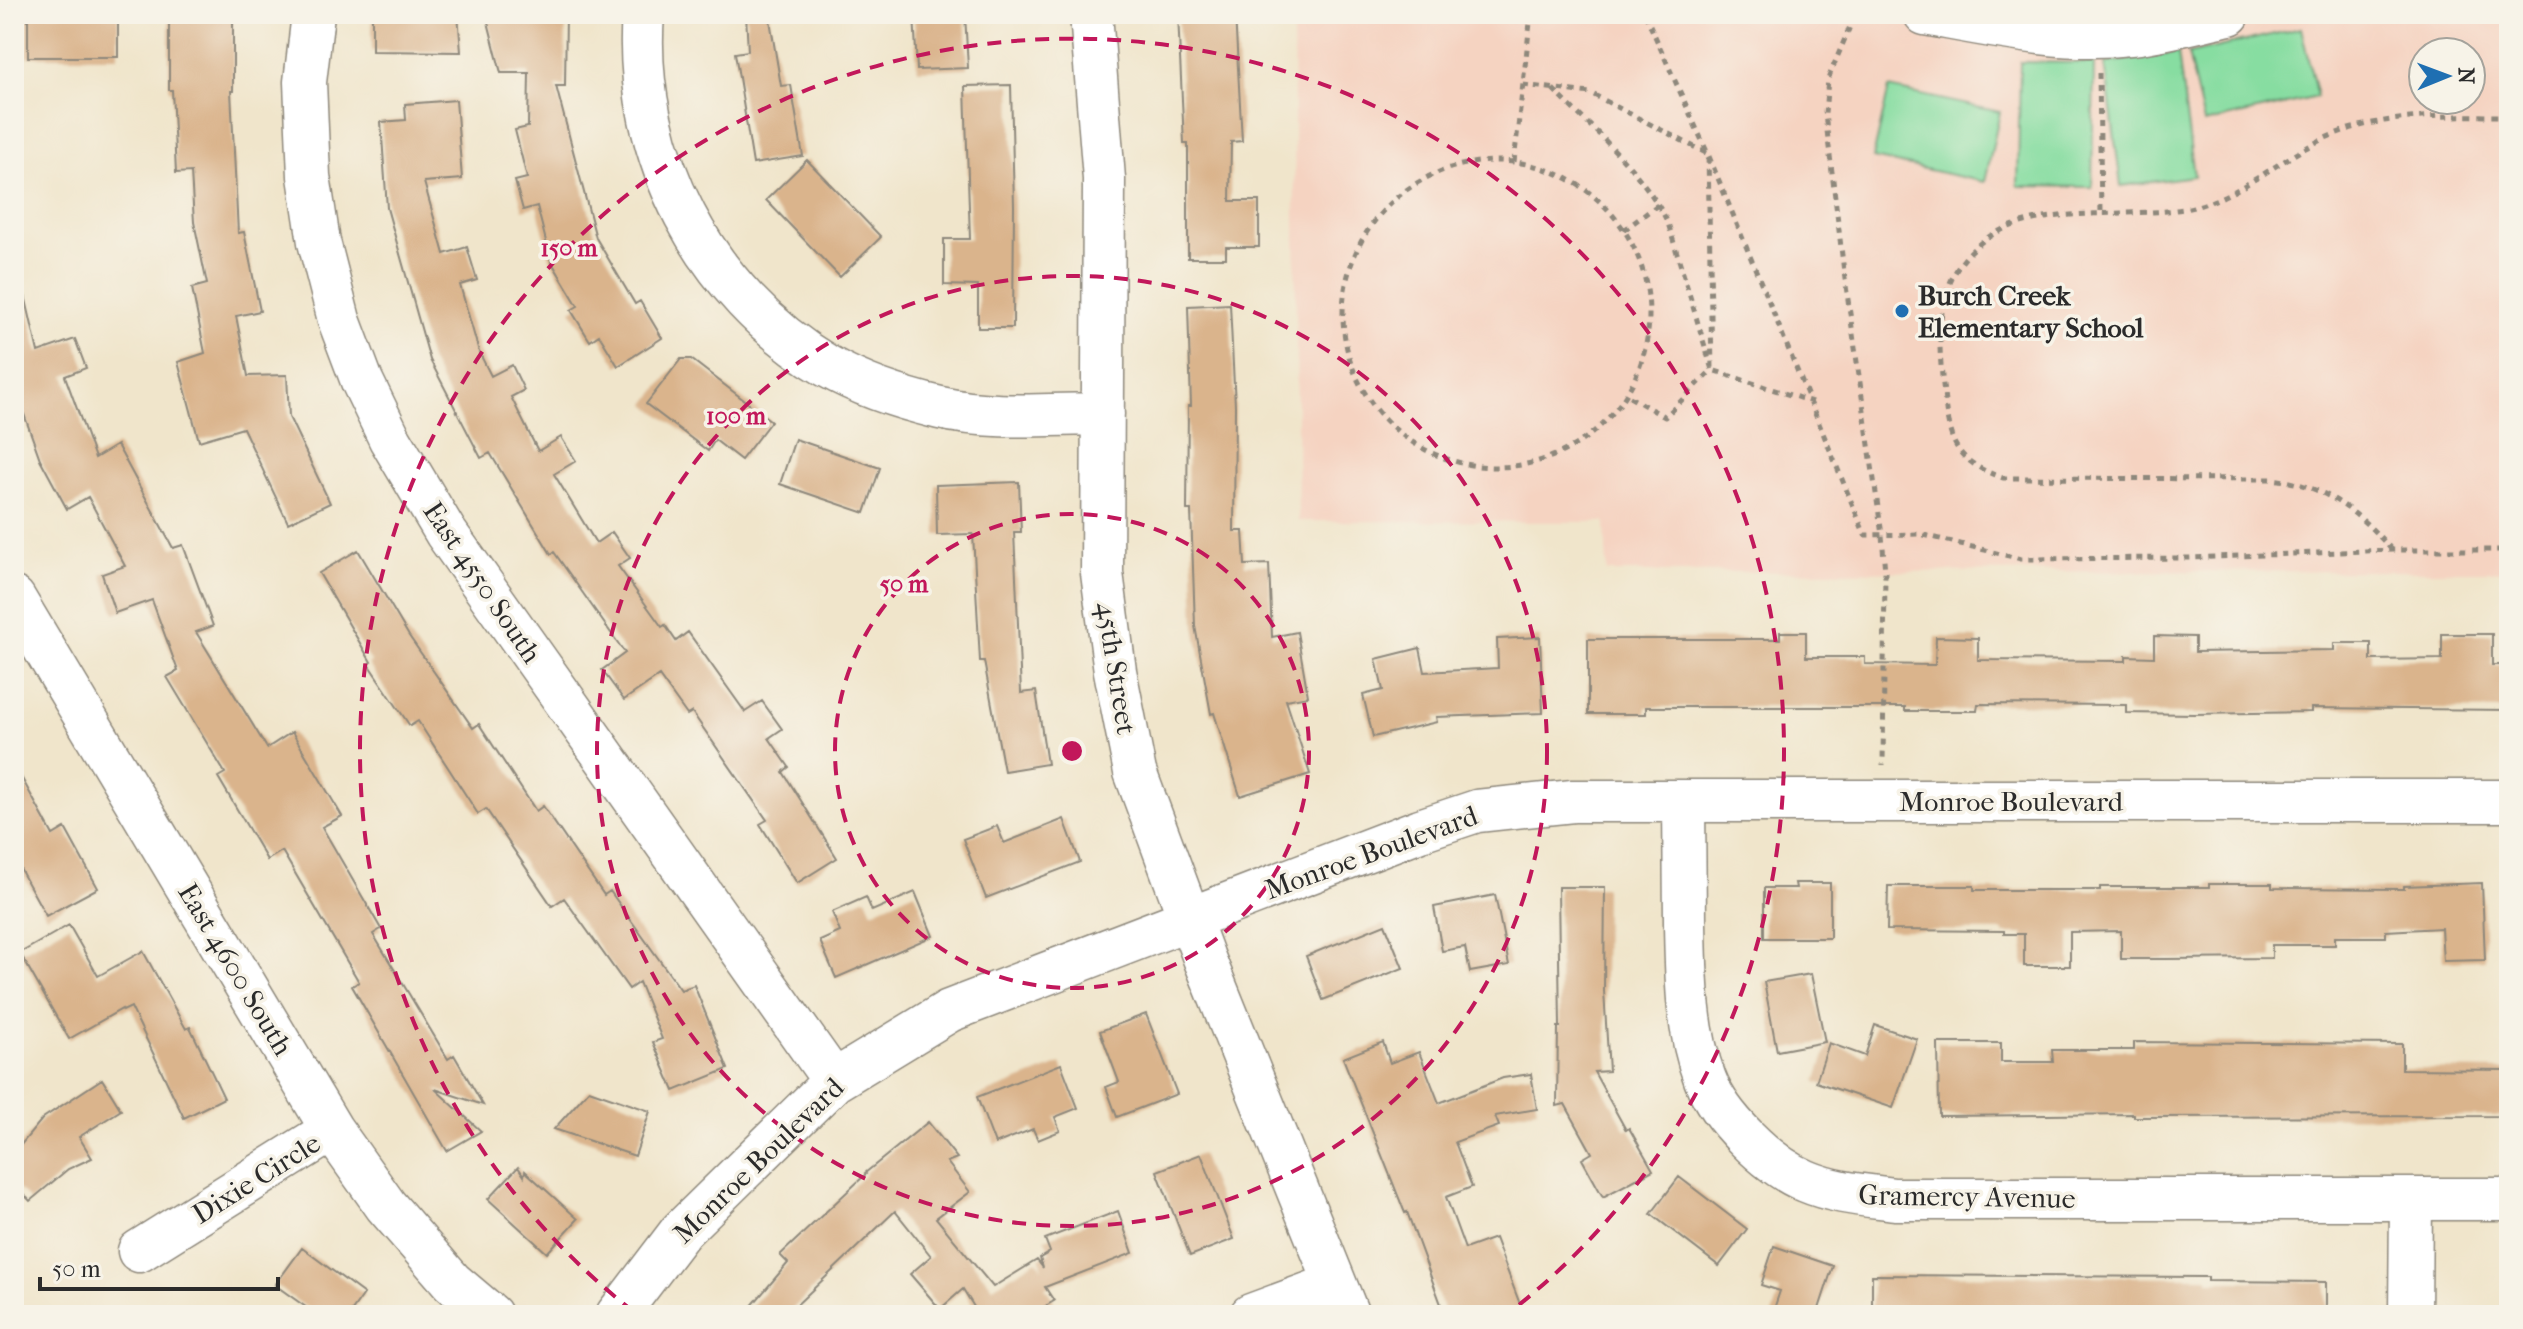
<svg xmlns="http://www.w3.org/2000/svg" width="2523" height="1329" font-family="'IM FELL French Canon',serif">
<style>
.built{fill:#f5d3c1;fill-rule:evenodd}
.green{fill:#87dda1;stroke:#598466;stroke-width:2}
.building{fill:#dab48c}
.lines{fill:none;stroke-linecap:round;stroke-linejoin:round}
.minor-casing{stroke:#8e887b;stroke-width:45}
.path{stroke:#8e887b;stroke-width:5;stroke-dasharray:6 6;stroke-linecap:butt}
.minor{stroke:#fff;stroke-width:42}
.ring{fill:none;stroke:#c2185b;stroke-width:4;stroke-dasharray:14 10}
.poi-dot{fill:#1f6fb2;stroke:#f7f3e8;stroke-width:3}
.labels{text-anchor:middle;stroke-width:7;stroke-linejoin:round;paint-order:stroke}
.poi-label{font-size:28px;font-weight:bold;fill:#2b2b2b;stroke:#f7f3e8;text-anchor:start}
.street-label{font-size:28px;fill:#2b2b2b;stroke:#f7f3e8}
.centre{fill:#c2185b;stroke:#f7f3e8;stroke-width:4}
.ring-label{font-size:24px;text-anchor:middle;font-weight:bold;fill:#c2185b;stroke:#f7f3e8;stroke-width:7;stroke-linejoin:round;paint-order:stroke}
</style>
<rect width="100%" height="100%" fill="#f7f3e8"/>
<filter id="ink" filterUnits="userSpaceOnUse"><feTurbulence type="fractalNoise" baseFrequency=".0125" numOctaves="2"/><feDisplacementMap in="SourceGraphic" scale="16" xChannelSelector="R" yChannelSelector="G"/><feConvolveMatrix kernelMatrix="1 2 1 2 8 2 1 2 1" color-interpolation-filters="sRGB"/></filter>
<filter id="wash" filterUnits="userSpaceOnUse"><feTurbulence type="fractalNoise" baseFrequency=".006" numOctaves="4" result="noise"/><feDisplacementMap in="SourceGraphic" scale="32" xChannelSelector="R" yChannelSelector="G"/><feGaussianBlur stdDeviation="1.8" result="paint"/><feColorMatrix in="noise" values="0 0 0 0 0 0 0 0 0 0 0 0 0 0 0 0 0 1.4 0 .05"/><feComposite in="paint" operator="in"/></filter>
<g filter="url(#wash)">
<rect width="100%" height="100%" fill="#f0e5cb"/>
<path class="built" d="M 1293,14 L 2509,14 L 2509,571 L 1607,572 L 1605,522 L 1298,521 ZM 2423,52 L 2471,52 L 2471,100 L 2423,100 Z"/>
<path class="green" d="M 2301,28 L 2317,97 L 2204,123 L 2188,54 Z
M 2178,53 L 2194,176 L 2121,186 L 2105,63 Z
M 2020,62 L 2094,63 L 2092,187 L 2018,186 Z
M 1889,88 L 2000,112 L 1985,182 L 1873,158 Z"/>
<g id="blocks">
<path class="building" d="M 28,14 L 118,14 L 118,57 L 28,57 Z
M 169,14 L 233,14 L 233,91 L 231,91 L 238,233 L 244,232 L 260,311 L 236,316 L 248,376 L 287,375 L 289,417 L 330,503 L 288,523 L 243,428 L 199,441 L 178,362 L 205,353 L 192,288 L 207,284 L 194,222 L 191,172 L 176,173 L 172,90 L 169,90 Z
M 372,14 L 458,14 L 461,52 L 372,51 Z
M 486,14 L 566,14 L 565,86 L 556,86 L 596,238 L 635,304 L 640,301 L 662,338 L 618,366 L 599,335 L 590,341 L 571,310 L 578,306 L 551,261 L 537,206 L 523,210 L 515,181 L 527,178 L 515,130 L 528,127 L 529,73 L 501,73 Z
M 746,14 L 769,14 L 781,86 L 791,85 L 803,156 L 753,164 L 735,53 L 748,51 Z
M 914,14 L 965,14 L 968,68 L 917,70 Z
M 1178,14 L 1235,14 L 1242,141 L 1231,142 L 1230,201 L 1259,201 L 1259,247 L 1226,247 L 1226,258 L 1188,258 L 1188,143 L 1184,143 Z
M 1011,85 L 1014,206 L 1013,328 L 978,328 L 978,286 L 944,285 L 944,239 L 970,239 L 965,86 Z
M 456,100 L 462,179 L 424,182 L 444,254 L 467,247 L 477,280 L 460,285 L 479,352 L 491,376 L 512,365 L 524,390 L 511,397 L 538,451 L 561,437 L 576,461 L 554,474 L 596,543 L 612,532 L 630,558 L 618,566 L 662,627 L 665,625 L 676,641 L 688,632 L 745,712 L 762,701 L 782,729 L 769,738 L 789,767 L 783,772 L 837,858 L 797,883 L 760,824 L 767,820 L 692,712 L 687,715 L 659,676 L 624,700 L 602,670 L 625,653 L 554,552 L 551,554 L 490,453 L 481,458 L 430,360 L 387,208 L 381,122 L 406,120 L 405,104 Z
M 807,160 L 881,237 L 840,277 L 766,200 Z
M 24,291 L 38,352 L 75,339 L 86,368 L 65,376 L 95,458 L 117,445 L 173,548 L 183,545 L 213,626 L 196,632 L 267,748 L 292,732 L 342,816 L 322,827 L 381,929 L 373,934 L 448,1059 L 454,1055 L 483,1105 L 435,1089 L 481,1131 L 447,1151 L 352,986 L 359,982 L 282,851 L 267,860 L 218,777 L 225,773 L 167,677 L 178,671 L 152,600 L 115,613 L 102,574 L 125,566 L 88,497 L 67,509 L 40,459 L 14,386 L 14,292 Z
M 1230,304 L 1235,406 L 1234,531 L 1243,531 L 1245,565 L 1269,564 L 1272,637 L 1297,632 L 1308,696 L 1286,700 L 1310,774 L 1240,796 L 1214,713 L 1211,714 L 1195,626 L 1191,510 L 1187,510 L 1188,406 L 1191,406 L 1188,306 Z
M 681,359 L 691,359 L 771,421 L 741,460 L 715,440 L 708,451 L 646,404 Z
M 795,439 L 880,468 L 865,513 L 780,484 Z
M 1019,482 L 1021,532 L 1014,532 L 1021,693 L 1036,691 L 1047,764 L 1004,771 L 984,661 L 980,661 L 973,534 L 937,535 L 936,485 Z
M 358,550 L 409,636 L 473,728 L 479,724 L 536,811 L 543,806 L 604,895 L 610,891 L 681,990 L 694,985 L 728,1069 L 674,1091 L 653,1042 L 662,1039 L 639,982 L 629,989 L 564,898 L 552,906 L 486,809 L 478,814 L 418,721 L 410,726 L 368,664 L 371,662 L 319,573 Z
M 1780,632 L 1806,632 L 1806,657 L 1865,657 L 1865,664 L 1935,665 L 1936,637 L 1978,638 L 1978,660 L 2126,661 L 2126,656 L 2154,657 L 2154,636 L 2195,637 L 2195,652 L 2334,650 L 2334,643 L 2371,643 L 2371,660 L 2442,659 L 2442,634 L 2492,634 L 2492,665 L 2509,665 L 2509,710 L 2311,708 L 2311,712 L 2194,714 L 2126,713 L 2126,705 L 1978,704 L 1977,711 L 1905,711 L 1905,707 L 1646,707 L 1646,714 L 1588,714 L 1588,639 L 1780,639 Z
M 1540,637 L 1543,713 L 1436,717 L 1437,722 L 1373,737 L 1363,695 L 1383,690 L 1376,659 L 1420,648 L 1425,672 L 1498,668 L 1497,639 Z
M 14,764 L 53,835 L 65,828 L 98,888 L 46,916 L 14,858 Z
M 1064,819 L 1080,862 L 986,898 L 963,839 L 997,826 L 1004,843 Z
M 1795,883 L 1830,883 L 1830,938 L 1764,938 L 1764,888 L 1796,888 Z
M 2482,883 L 2485,960 L 2443,961 L 2441,928 L 2386,931 L 2386,937 L 2335,937 L 2335,945 L 2272,945 L 2272,958 L 2166,959 L 2121,959 L 2121,931 L 2070,932 L 2070,966 L 2024,966 L 2024,934 L 2004,934 L 2004,931 L 1887,930 L 1888,886 L 1974,886 L 1974,890 L 2100,890 L 2100,887 L 2209,887 L 2209,884 L 2272,884 L 2272,888 L 2404,889 L 2404,886 Z
M 1558,887 L 1605,887 L 1604,991 L 1609,1071 L 1594,1072 L 1626,1130 L 1629,1128 L 1653,1170 L 1603,1197 L 1582,1159 L 1592,1153 L 1565,1104 L 1557,1106 L 1558,1027 L 1560,1027 Z
M 915,892 L 933,936 L 836,978 L 820,941 L 840,932 L 832,912 L 866,897 L 872,911 Z
M 1495,895 L 1509,965 L 1470,972 L 1465,947 L 1442,951 L 1434,907 Z
M 1385,924 L 1403,968 L 1323,1000 L 1306,956 Z
M 69,925 L 98,976 L 143,951 L 186,1029 L 190,1027 L 224,1098 L 184,1118 L 131,1007 L 123,1011 L 122,1009 L 69,1039 L 20,953 Z
M 1811,974 L 1825,1042 L 1777,1051 L 1764,982 Z
M 1146,1014 L 1177,1094 L 1117,1117 L 1106,1087 L 1119,1082 L 1100,1031 Z
M 1875,1025 L 1917,1039 L 1893,1108 L 1816,1082 L 1829,1043 L 1865,1056 Z
M 1383,1042 L 1390,1063 L 1419,1052 L 1439,1103 L 1503,1078 L 1531,1074 L 1537,1109 L 1495,1116 L 1499,1126 L 1455,1142 L 1472,1187 L 1446,1197 L 1465,1249 L 1495,1238 L 1524,1315 L 1445,1315 L 1407,1212 L 1405,1213 L 1343,1058 Z
M 2134,1042 L 2402,1044 L 2402,1069 L 2509,1070 L 2509,1116 L 2134,1117 L 2134,1114 L 1939,1116 L 1938,1043 L 2001,1043 L 2001,1062 L 2053,1062 L 2052,1050 L 2134,1050 Z
M 1061,1064 L 1078,1108 L 1055,1117 L 1060,1131 L 1038,1140 L 1033,1129 L 995,1144 L 977,1097 Z
M 102,1079 L 121,1110 L 79,1137 L 92,1158 L 68,1169 L 30,1201 L 14,1184 L 14,1153 L 43,1118 Z
M 589,1090 L 650,1111 L 635,1156 L 554,1129 Z
M 928,1122 L 957,1158 L 947,1162 L 970,1192 L 936,1218 L 993,1287 L 1037,1260 L 1043,1268 L 1040,1258 L 1050,1252 L 1045,1239 L 1118,1211 L 1133,1253 L 1045,1287 L 1054,1301 L 1030,1315 L 979,1315 L 963,1289 L 940,1309 L 910,1274 L 931,1256 L 895,1211 L 786,1315 L 744,1315 L 788,1263 L 780,1255 L 866,1174 L 865,1173 Z
M 1201,1154 L 1234,1239 L 1190,1256 L 1157,1171 Z
M 518,1167 L 524,1176 L 525,1171 L 578,1219 L 547,1253 L 488,1199 Z
M 1679,1177 L 1747,1229 L 1719,1266 L 1651,1214 Z
M 1774,1246 L 1833,1266 L 1817,1315 L 1772,1315 L 1780,1291 L 1761,1285 Z
M 302,1248 L 364,1294 L 349,1315 L 317,1315 L 275,1285 Z
M 1872,1275 L 2208,1277 L 2208,1281 L 2326,1282 L 2326,1315 L 1872,1315 Z"/>
</g>
</g>
<g filter="url(#ink)">
<use href="#blocks" fill-opacity="0" stroke="#8e887b" stroke-width="2"/>
<g class="lines">
<defs>
<path id="minor" d="M 313,14 L 305,82 L 309,176 L 319,242 L 339,320 L 362,381 L 390,439 L 446,533 L 834,1081
M 643,14 C 632,155 705,293 827,366 C 860,385 902,399 940,408 C 992,420 1050,414 1103,414
M 1091,14 L 1104,179 L 1102,573 L 1115,671 L 1135,772 L 1204,958 L 1348,1315
M 1925,14 C 1992,26 2063,42 2132,34 C 2165,30 2197,21 2229,14
M 14,598 L 332,1130 L 386,1206 L 452,1282 L 491,1315
M 1684,801 C 1684,842 1685,882 1685,923 C 1686,975 1686,1030 1705,1079 C 1719,1117 1769,1166 1806,1181 C 1834,1193 1864,1195 1895,1199 L 2509,1199
M 139,1251 L 332,1130
M 617,1315 L 681,1231 L 834,1081 L 949,1011 L 1420,830 L 1477,811 L 1573,801 L 2509,801
M 1251,1315 L 1335,1284
M 2410,1315 L 2411,1199"/>
</defs>
<use href="#minor" class="minor-casing"/>
<path class="path" d="M 1645,14 L 1708,154 L 1865,535 L 1920,534 L 2021,559 L 2189,558 L 2392,550 L 2509,550
M 1854,17 L 1828,79 L 1825,114 L 1844,272 L 1882,535 L 1885,572 L 1883,765
M 2099,73 L 2101,213
M 1523,85 L 1590,93 L 1708,154 L 1712,370 L 1812,402
M 1553,89 C 1594,131 1642,170 1668,223 L 1712,370 L 1665,417 L 1626,395
M1343 314a153 153 0 1 1 306 0a153 153 0 1 1-306 0Z
M 1514,162 L 1531,14
M 1624,230 L 1659,204
M 2392,550 C 2357,511 2325,485 2272,479 L 2003,478 C 1949,459 1949,437 1943,385 C 1937,335 1936,280 1978,245 C 2028,201 2127,220 2189,208 C 2234,199 2273,165 2313,144 C 2372,112 2444,116 2509,116"/>
<use href="#minor" class="minor"/>
</g>
</g>
<g class="ring">
<circle cx="1072" cy="751" r="237"/>
<circle cx="1072" cy="751" r="475"/>
<path d="M634 1312A712 712 0 1 1 1510 1312"/>
</g>
<circle class="poi-dot" cx="1902" cy="311" r="8"/>
<g class="labels">
<g class="poi-label">
<text x="1918" y="305">Burch Creek<tspan x="1918" dy="32">Elementary School</tspan></text>
</g>
<g class="street-label">
<text transform="translate(483 582) rotate(56)" y="10">East 4550 South</text>
<text transform="translate(1117 668) rotate(81)" y="10">45th Street</text>
<text x="2011" y="811">Monroe Boulevard</text>
<text transform="translate(1371 852) rotate(-20)" y="10">Monroe Boulevard</text>
<text transform="translate(236 969) rotate(59)" y="10">East 4600 South</text>
<text transform="translate(758 1160) rotate(-44)" y="10">Monroe Boulevard</text>
<text transform="translate(256 1178) rotate(-32)" y="10">Dixie Circle</text>
<text transform="translate(1967 1196) rotate(1)" y="10">Gramercy Avenue</text>
</g>
</g>
<circle cx="1072" cy="751" r="12" class="centre"/>
<g class="ring-label">
<text x="569" y="256">150 m</text>
<text x="736" y="424">100 m</text>
<text x="904" y="592">50 m</text>
</g>
<rect width="2523" height="1329" fill="none" stroke="#f7f3e8" stroke-width="48"/>
<g transform="translate(2447 76) rotate(89)"><circle r="38" fill="#f7f3e8" stroke="#a5a39c" stroke-width="2"/>
<path d="M0-6L14 30L0 20L-14 30Z" fill="#1f6fb2"/>
<text y="-12" font-size="22" font-weight="bold" text-anchor="middle" fill="#2b2b2b">N</text>
</g>
<path d="M40 1277v12h238v-12" fill="none" stroke="#2b2b2b" stroke-width="4"/>
<text x="52" y="1277" font-size="24" fill="#2b2b2b" stroke="#f7f3e8" stroke-width="6" paint-order="stroke">50 m</text>
</svg>
